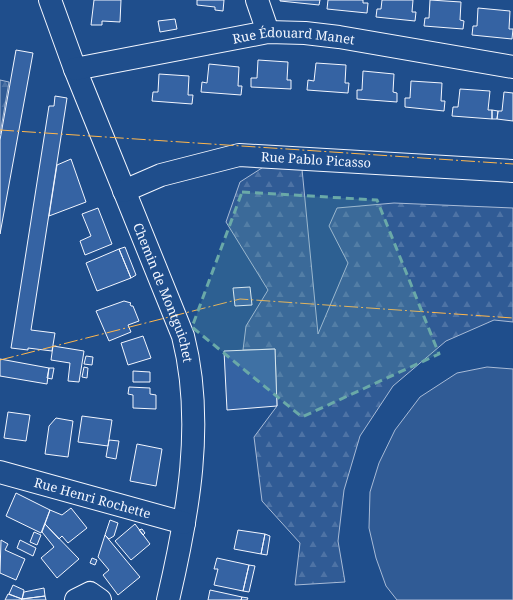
<svg xmlns="http://www.w3.org/2000/svg" width="513" height="600" font-family="'Noto Serif',serif">
<style>
.forest{fill:url(#forest-firs);stroke:#a8bbd7}
.built{fill:#305b95;stroke:#a8bbd7}
.building{fill:#3563a3;stroke:#f2f6ff}
.lines{fill:none;stroke-linecap:round;stroke-linejoin:round}
.minor-casing{stroke:#f2f6ff;stroke-width:24}
.minor{stroke:#1f4e8c;stroke-width:22}
.power{stroke:#ffb74d;stroke-width:1;stroke-dasharray:14 3 2 3;stroke-linecap:butt}
.marked{fill:#6aa9a8;fill-opacity:0.2;stroke:#6aa9a8;stroke-width:3;stroke-dasharray:8 5;stroke-linejoin:round}
.labels{text-anchor:middle;stroke-width:3;stroke-linejoin:round;paint-order:stroke}
.street-label{font-size:13px;fill:#f2f6ff;stroke:#1f4e8c}
</style>
<defs>
<pattern id="forest-firs" width="22" height="20" patternUnits="userSpaceOnUse"><rect width="22" height="20" fill="#305b95"/><path d="M5 1l3.5 6h-7zM16 11l3.5 6h-7z" fill="#4e73a5"/></pattern>
</defs>
<rect width="100%" height="100%" fill="#1f4e8c"/>
<path class="forest" d="M 0,80 L 9,82 L 0,134 Z
M 265,166 L 302,169 L 318,334 L 348,263 L 329,226 L 337,208 L 394,203 L 513,208 L 513,322 L 494,320 L 446,341 L 393,386 L 360,436 L 344,490 L 338,541 L 345,582 L 295,585 L 300,543 L 262,501 L 254,437 L 277,406 L 275,349 L 243,350 L 246,326 L 268,290 L 226,222 L 240,182 Z"/>
<path class="built" d="M 487,367 L 513,369 L 513,600 L 397,600 L 386,586 L 376,558 L 369,528 L 370,492 L 379,463 L 395,430 L 420,397 L 457,373 Z"/>
<path class="building" d="M 94,0 L 121,0 L 120,22 L 102,21 L 102,25 L 91,25 Z
M 197,0 L 224,0 L 223,11 L 215,10 L 215,7 L 197,5 Z
M 280,0 L 320,0 L 319,5 L 280,1 Z
M 328,0 L 363,0 L 363,3 L 368,3 L 367,13 L 327,9 Z
M 382,0 L 413,0 L 412,12 L 416,12 L 415,21 L 376,17 L 377,9 L 381,9 Z
M 430,0 L 461,2 L 460,20 L 464,21 L 463,29 L 424,26 L 425,18 L 429,18 Z
M 478,8 L 510,11 L 509,29 L 513,29 L 512,39 L 472,35 L 473,26 L 477,26 Z
M 175,19 L 177,29 L 160,32 L 158,21 Z
M 16,50 L 33,53 L 0,234 L 0,140 Z
M 258,60 L 288,62 L 287,80 L 291,80 L 291,89 L 251,87 L 251,78 L 257,78 Z
M 316,63 L 346,65 L 345,83 L 349,83 L 348,93 L 307,90 L 308,80 L 314,81 Z
M 209,64 L 239,67 L 238,86 L 242,86 L 241,95 L 201,92 L 202,82 L 207,83 Z
M 363,71 L 394,74 L 393,92 L 397,93 L 397,102 L 357,99 L 357,90 L 362,90 Z
M 159,74 L 189,76 L 188,95 L 193,95 L 192,104 L 152,101 L 153,92 L 158,92 Z
M 411,81 L 442,83 L 441,101 L 445,101 L 444,111 L 405,107 L 405,98 L 410,98 Z
M 460,89 L 490,91 L 488,110 L 492,110 L 492,119 L 452,116 L 453,107 L 458,107 Z
M 504,92 L 513,93 L 513,121 L 497,119 L 498,111 L 502,111 Z
M 55,96 L 67,98 L 31,330 L 55,333 L 52,351 L 28,348 L 28,350 L 11,348 L 49,106 L 54,106 Z
M 492,110 L 498,111 L 497,119 L 492,119 Z
M 71,159 L 86,202 L 49,216 L 57,165 Z
M 98,208 L 112,244 L 85,255 L 80,241 L 91,236 L 82,214 Z
M 125,247 L 136,275 L 131,278 L 119,249 Z
M 119,249 L 131,278 L 97,291 L 86,263 Z
M 250,287 L 252,305 L 235,306 L 233,288 Z
M 124,301 L 131,303 L 130,304 L 131,306 L 133,306 L 139,321 L 128,325 L 131,332 L 109,341 L 96,311 Z
M 143,336 L 151,358 L 128,365 L 121,343 Z
M 53,346 L 84,351 L 79,382 L 68,381 L 70,363 L 51,360 Z
M 275,349 L 277,406 L 227,410 L 224,351 Z
M 86,356 L 93,357 L 92,365 L 84,364 Z
M 0,359 L 49,368 L 47,384 L 0,376 Z
M 84,367 L 88,368 L 87,378 L 82,377 Z
M 49,368 L 54,368 L 52,379 L 47,378 Z
M 133,371 L 150,372 L 150,382 L 133,382 Z
M 129,387 L 150,388 L 150,394 L 156,395 L 156,409 L 133,408 L 133,395 L 128,394 Z
M 8,412 L 30,415 L 26,441 L 4,438 Z
M 82,416 L 112,420 L 108,446 L 78,442 Z
M 56,418 L 73,421 L 68,457 L 45,454 L 49,426 Z
M 109,440 L 119,441 L 116,459 L 106,457 Z
M 137,444 L 162,449 L 156,486 L 130,481 Z
M 16,493 L 50,510 L 41,533 L 6,516 Z
M 71,508 L 87,528 L 68,543 L 62,536 L 59,539 L 45,524 L 50,510 L 62,515 Z
M 110,520 L 118,523 L 114,536 L 109,539 L 105,535 Z
M 45,524 L 79,559 L 57,578 L 41,558 L 54,547 L 42,532 Z
M 135,524 L 150,544 L 131,560 L 115,541 Z
M 142,529 L 145,533 L 143,535 L 139,530 Z
M 238,530 L 265,534 L 261,554 L 234,549 Z
M 34,532 L 41,535 L 37,545 L 30,542 Z
M 265,534 L 270,536 L 267,555 L 261,554 Z
M 105,535 L 140,577 L 118,595 L 103,575 L 109,570 L 98,557 Z
M 1,540 L 8,544 L 5,550 L 25,559 L 16,580 L 0,573 Z
M 20,540 L 36,548 L 33,556 L 17,548 Z
M 92,558 L 97,560 L 95,565 L 90,563 Z
M 217,558 L 249,565 L 243,591 L 214,585 L 218,569 L 214,569 Z
M 249,565 L 255,566 L 249,592 L 243,591 Z
M 13,585 L 24,590 L 22,599 L 9,594 Z
M 44,588 L 45,596 L 22,599 L 24,592 Z
M 210,590 L 242,597 L 241,600 L 208,600 Z
M 8,594 L 22,599 L 21,600 L 5,600 Z
M 45,596 L 46,600 L 21,600 L 22,599 Z
M 242,597 L 248,598 L 247,600 L 241,600 Z"/>
<g class="lines">
<defs>
<g id="minor">
<path id="s1" d="M 50,0 L 75,69 L 183,336 C 205,422 188,515 168,600"/>
<path d="M 257,0 L 268,32"/>
<path id="s2" d="M 75,69 L 268,32 L 305,33 L 339,37 L 513,67"/>
<path id="s3" d="M 124,191 L 161,175 L 239,155 L 513,171"/>
<path id="s4" d="M 0,472 L 184,523"/>
<path d="M 76,600 L 90,593 L 100,600"/>
</g>
</defs>
<use href="#minor" class="minor-casing"/>
<use href="#minor" class="minor"/>
<path class="power" d="M 0,130 L 513,164
M 0,360 L 240,299 L 513,318"/>
</g>
<path class="marked" d="M 242,192 L 377,200 L 439,354 L 302,417 L 192,327 Z"/>
<g class="labels">
<g class="street-label">
<text dy="5" stroke="none"><textPath href="#s2" startOffset="222">Rue Édouard Manet</textPath></text>
<text dy="5" stroke="none"><textPath href="#s3" startOffset="198">Rue Pablo Picasso</textPath></text>
<text dy="5" stroke="none"><textPath href="#s1" startOffset="314">Chemin de Montguichet</textPath></text>
<text dy="5" stroke="none"><textPath href="#s4" startOffset="96">Rue Henri Rochette</textPath></text>
</g>
</g>
</svg>
